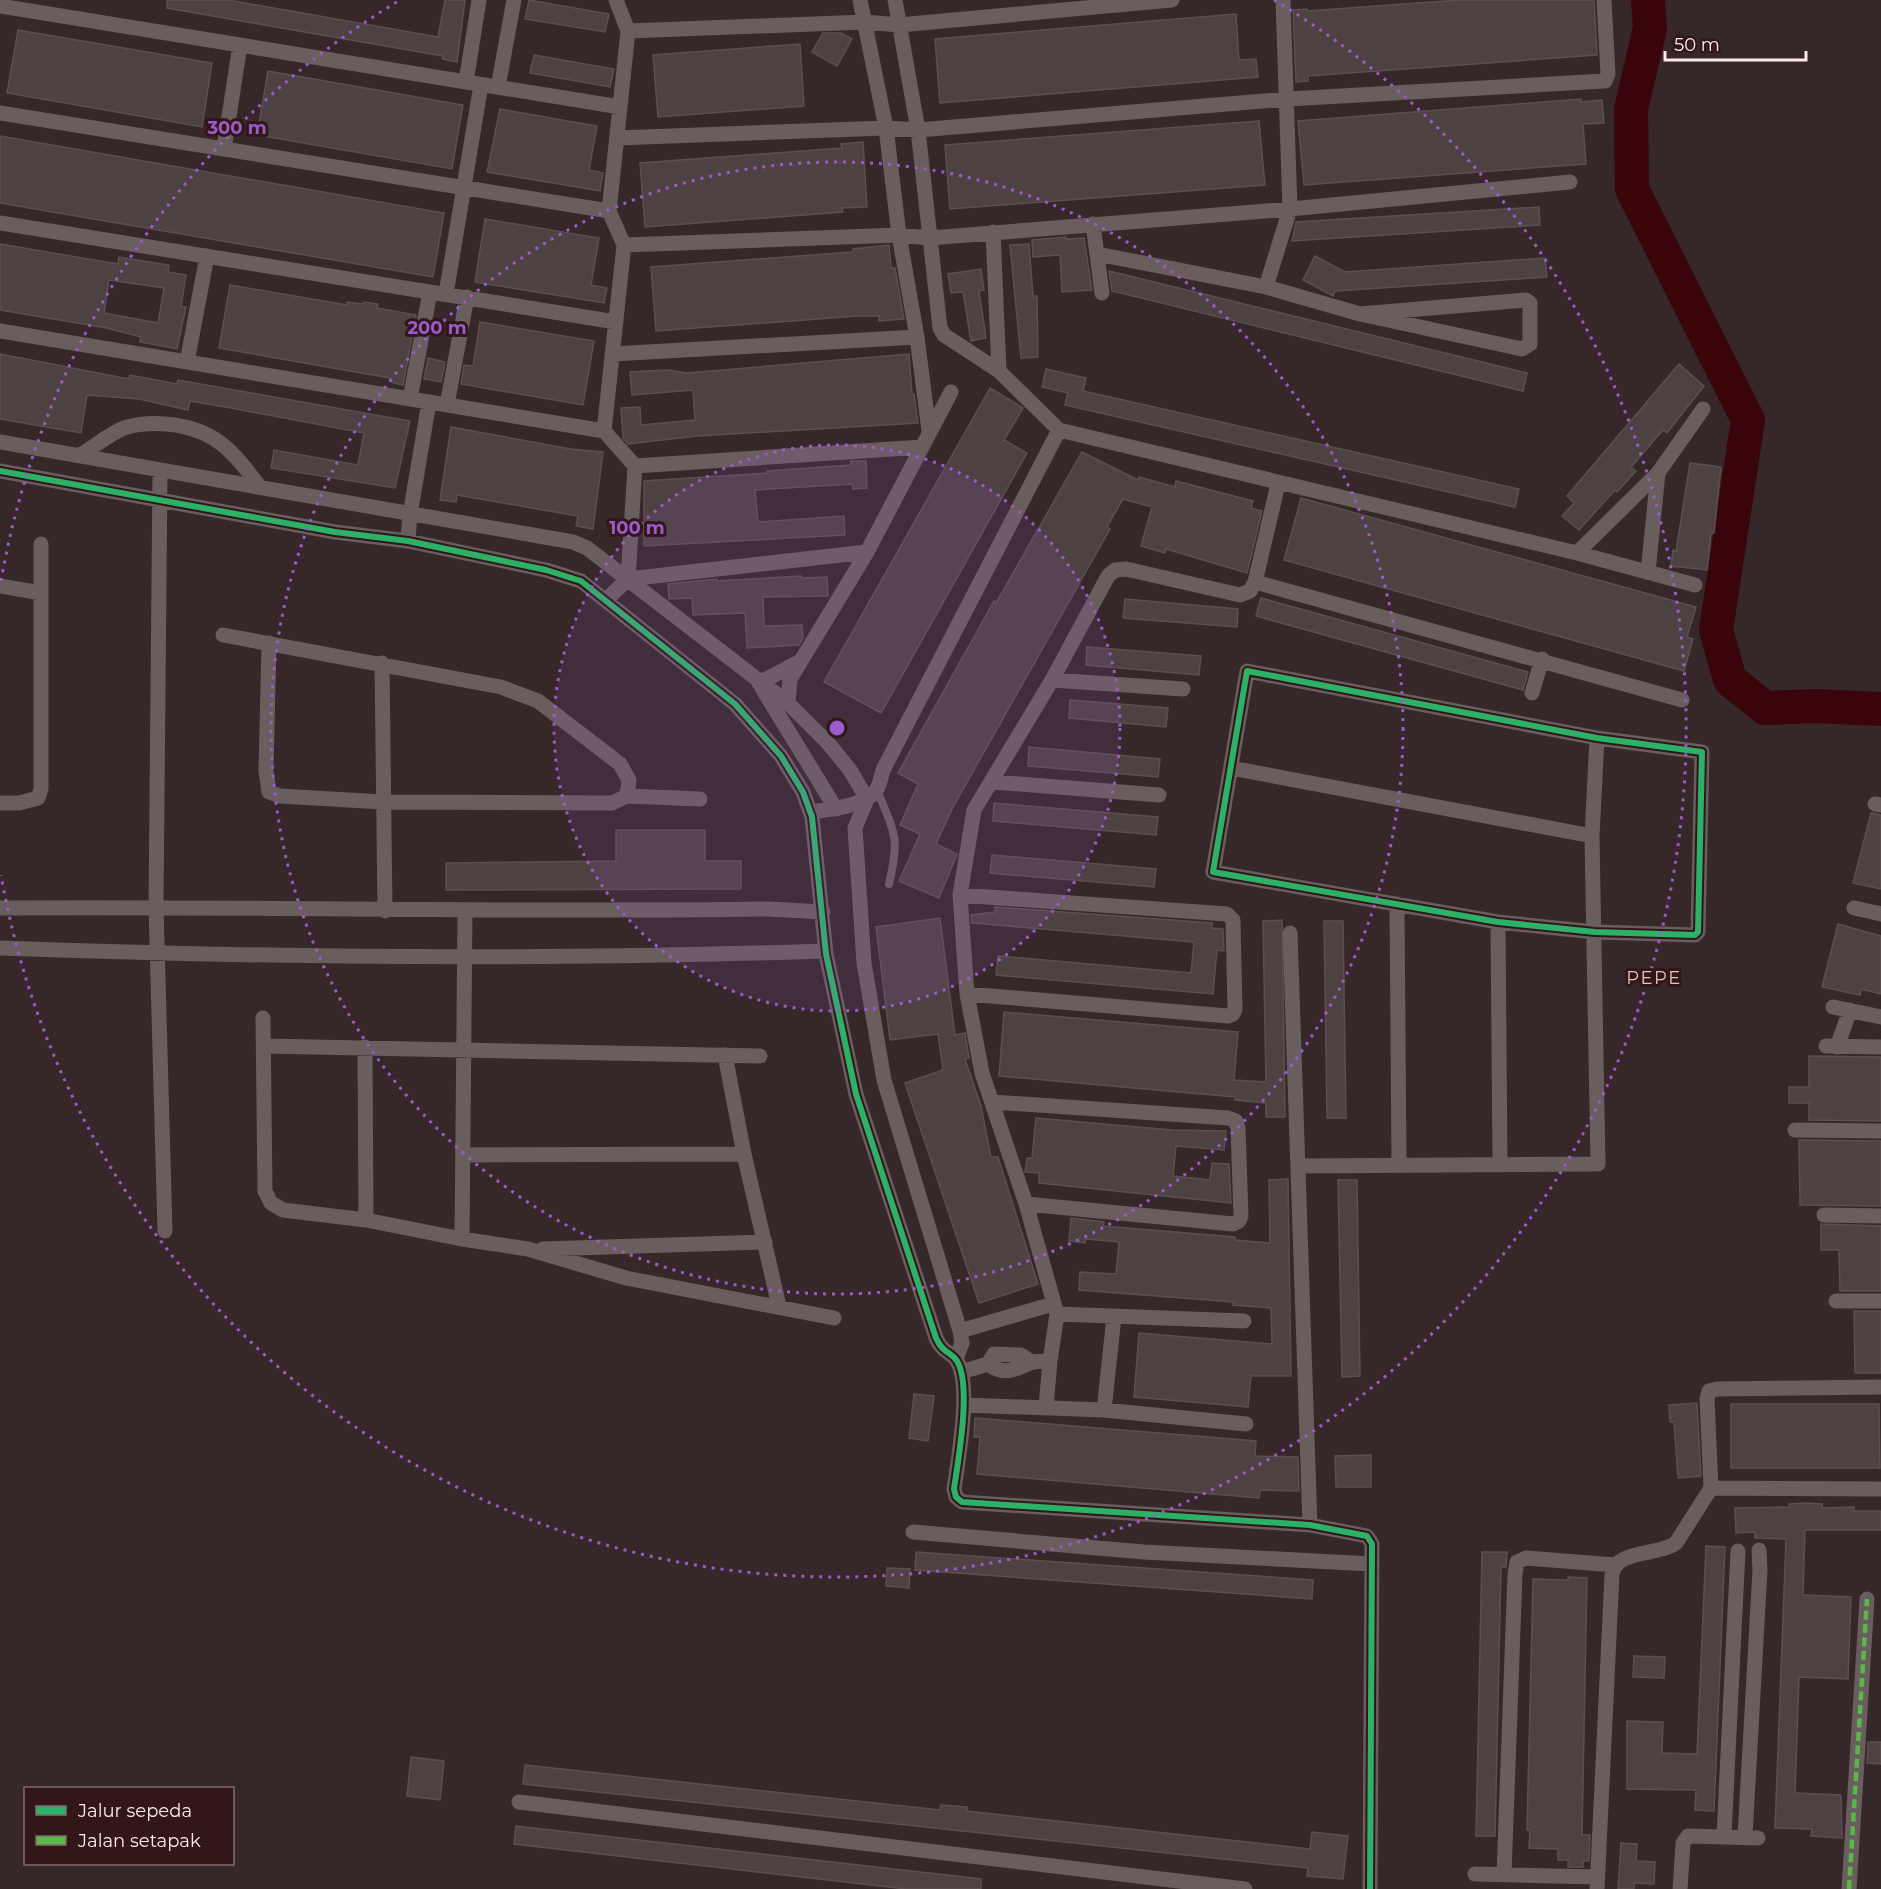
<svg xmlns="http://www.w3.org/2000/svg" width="1881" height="1889" font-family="Montserrat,sans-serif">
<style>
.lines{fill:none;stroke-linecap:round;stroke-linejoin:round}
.river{stroke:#3a040b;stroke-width:34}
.building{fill:#4d4141;stroke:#5c4f50;stroke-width:1.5;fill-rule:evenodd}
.service{stroke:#695d5e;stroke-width:8}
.minor{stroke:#695d5e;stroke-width:15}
.quiet{stroke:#58b947;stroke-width:4.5;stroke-dasharray:9 4.5;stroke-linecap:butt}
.cycleway-casing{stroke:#311718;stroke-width:10}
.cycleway{stroke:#2db169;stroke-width:6}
.ring{fill:none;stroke:#9b5bca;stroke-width:3;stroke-dasharray:3 6}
.labels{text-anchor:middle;stroke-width:6;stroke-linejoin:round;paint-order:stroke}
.quarter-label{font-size:18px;letter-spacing:1.5px;fill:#e4c0bf;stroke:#311718}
.centre{fill:#9b5bca;stroke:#311718;stroke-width:3}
.ring-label{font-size:18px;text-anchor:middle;font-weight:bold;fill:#9b5bca;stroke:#311718;stroke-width:6;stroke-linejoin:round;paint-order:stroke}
</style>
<rect width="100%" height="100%" fill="#362728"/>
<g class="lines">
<path class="river" d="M 1648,0 L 1650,28 L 1631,109 L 1632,189 L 1748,420 L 1716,630 L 1730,680 L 1765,708 L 1816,706 L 1881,709"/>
</g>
<path class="building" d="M 167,0 L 228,0 L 438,37 L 445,0 L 465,0 L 457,62 L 442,59 L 443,56 L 167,8 Z
M 529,0 L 609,14 L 605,32 L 525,19 Z
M 1459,0 L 1594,0 L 1597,55 L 1308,76 L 1308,81 L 1296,82 L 1293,10 L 1307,9 L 1307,11 Z
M 1236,14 L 1239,60 L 1256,59 L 1258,77 L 940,103 L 935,39 Z
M 18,30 L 212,63 L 202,127 L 7,93 Z
M 823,33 L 841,33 L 852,39 L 837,66 L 812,52 Z
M 800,44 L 804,106 L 658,117 L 653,55 Z
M 534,55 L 614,69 L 610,87 L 530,73 Z
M 268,71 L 463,105 L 452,169 L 257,135 Z
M 1581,99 L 1581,102 L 1602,100 L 1604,123 L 1583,124 L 1586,164 L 1304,185 L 1298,121 Z
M 500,109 L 597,126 L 589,170 L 603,173 L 600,191 L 487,172 Z
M 1259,121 L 1265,185 L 950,209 L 945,145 Z
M 0,136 L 444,213 L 433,277 L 0,203 Z
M 863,142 L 867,207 L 842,208 L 843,212 L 645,227 L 640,163 L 842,148 L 841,144 Z
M 1539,207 L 1540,225 L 1292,241 L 1296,222 Z
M 485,219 L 599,238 L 591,285 L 607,288 L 604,303 L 475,282 Z
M 1066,237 L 1066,239 L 1084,238 L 1092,290 L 1062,292 L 1060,255 L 1033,257 L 1032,240 Z
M 0,244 L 118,264 L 119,257 L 169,265 L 168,272 L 186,275 L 181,307 L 186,307 L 177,349 L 140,342 L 141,337 L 107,328 L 0,310 ZM 109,280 L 164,288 L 158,323 L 104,313 Z
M 1029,244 L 1033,296 L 1037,296 L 1038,357 L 1021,358 L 1010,245 Z
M 889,245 L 891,268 L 895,268 L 904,319 L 879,321 L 879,316 L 858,316 L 656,331 L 651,267 L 853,252 L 853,249 Z
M 1315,256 L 1345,272 L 1545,258 L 1547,277 L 1335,291 L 1333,296 L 1303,280 Z
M 981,269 L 984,290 L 979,291 L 986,338 L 971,341 L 963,292 L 951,293 L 948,274 Z
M 1109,271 L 1527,373 L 1523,391 L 1112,291 Z
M 230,285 L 347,305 L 347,302 L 363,304 L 364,302 L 378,304 L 377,308 L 416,315 L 403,385 L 390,382 L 390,378 L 219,348 Z
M 480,322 L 594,341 L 583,405 L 461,384 L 464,365 L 473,366 Z
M 0,354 L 129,379 L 130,375 L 177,384 L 178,380 L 410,421 L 395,488 L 271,468 L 274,450 L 358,465 L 364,433 L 231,408 L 190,401 L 188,410 L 139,399 L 87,395 L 81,433 L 0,419 Z
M 909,354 L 912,394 L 914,394 L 918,423 L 697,436 L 628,444 L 623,438 L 621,408 L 640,407 L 641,425 L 695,420 L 693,390 L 632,395 L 630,372 L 668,370 L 687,373 Z
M 428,358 L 445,362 L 441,382 L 424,379 Z
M 1679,364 L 1704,386 L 1667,433 L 1663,430 L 1631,467 L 1636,471 L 1617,492 L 1615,490 L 1579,530 L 1562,516 L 1574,503 L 1567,496 Z
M 1046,369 L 1086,378 L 1083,391 L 1519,489 L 1515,507 L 1065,405 L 1068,393 L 1042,387 Z
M 990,388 L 1023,408 L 1004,440 L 1027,453 L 881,713 L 824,682 Z
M 451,427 L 571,449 L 603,452 L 593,529 L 576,526 L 578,516 L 457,495 L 456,502 L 440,500 Z
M 1082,452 L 1138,480 L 1139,477 L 1175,487 L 1176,481 L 1253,501 L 1251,508 L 1262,511 L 1247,573 L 1166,549 L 1165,553 L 1141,546 L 1152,507 L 1123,499 L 1107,527 L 1110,529 L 953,807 L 936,844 L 957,854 L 939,898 L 899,881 L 920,834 L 900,825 L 918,784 L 898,773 L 994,601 L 996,603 Z
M 851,461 L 866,461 L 867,488 L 853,489 L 852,484 L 755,490 L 758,522 L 844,516 L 845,535 L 644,546 L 644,481 L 767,473 L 767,471 L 851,465 Z
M 1690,463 L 1721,467 L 1714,533 L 1711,533 L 1707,570 L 1671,566 L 1673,550 L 1676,551 Z
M 1301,498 L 1696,607 L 1687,637 L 1693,639 L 1684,671 L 1284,560 Z
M 801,576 L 802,578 L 827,577 L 828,596 L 763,597 L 764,626 L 802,625 L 803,638 L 799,645 L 747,648 L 745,613 L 693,615 L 692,598 L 669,599 L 668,584 L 717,579 L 717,581 Z
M 1261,598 L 1528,672 L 1523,690 L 1256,616 Z
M 1125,599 L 1238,609 L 1237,627 L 1123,618 Z
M 1087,647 L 1201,656 L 1199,675 L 1086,665 Z
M 1070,700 L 1168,708 L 1166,727 L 1069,718 Z
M 1029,747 L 1160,759 L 1158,777 L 1028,766 Z
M 994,803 L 1158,817 L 1156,835 L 993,821 Z
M 1871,813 L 1881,815 L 1881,889 L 1853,883 Z
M 616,830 L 705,830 L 705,861 L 741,861 L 741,889 L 446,890 L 446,863 L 616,861 Z
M 992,855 L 1156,869 L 1154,887 L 990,873 Z
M 995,907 L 1212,923 L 1212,928 L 1223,929 L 1224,951 L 1217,950 L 1213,994 L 996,975 L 998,956 L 1191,973 L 1194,942 L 972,923 L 971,915 L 995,912 Z
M 940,918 L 955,1035 L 965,1033 L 969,1058 L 965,1059 L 981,1106 L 991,1157 L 998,1157 L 1038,1284 L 979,1303 L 905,1083 L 943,1070 L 938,1034 L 890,1040 L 876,927 Z
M 1282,920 L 1285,1117 L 1266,1117 L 1266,1103 L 1235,1100 L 1235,1097 L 999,1076 L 1004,1012 L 1238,1032 L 1234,1080 L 1266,1082 L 1263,921 Z
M 1324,921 L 1343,921 L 1346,1118 L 1327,1118 Z
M 1838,924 L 1881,936 L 1881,994 L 1861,989 L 1860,995 L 1822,987 Z
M 1809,1056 L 1881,1057 L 1881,1121 L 1809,1120 L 1809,1103 L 1789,1103 L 1789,1087 L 1809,1087 Z
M 1036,1118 L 1172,1130 L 1226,1131 L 1224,1150 L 1176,1146 L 1173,1176 L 1210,1180 L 1212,1163 L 1229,1164 L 1231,1203 L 1039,1183 L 1039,1173 L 1025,1172 L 1027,1158 L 1032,1158 Z
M 1799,1140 L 1881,1141 L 1881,1206 L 1800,1205 Z
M 1288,1179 L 1291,1376 L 1251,1376 L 1248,1407 L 1134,1397 L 1139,1333 L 1272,1344 L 1271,1308 L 1233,1305 L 1234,1302 L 1079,1290 L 1080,1272 L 1116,1274 L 1119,1242 L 1086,1239 L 1085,1243 L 1069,1241 L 1071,1218 L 1104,1222 L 1103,1226 L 1235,1237 L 1235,1240 L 1270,1243 L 1269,1180 Z
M 1338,1180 L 1357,1180 L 1360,1376 L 1342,1377 Z
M 1821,1224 L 1881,1226 L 1881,1291 L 1840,1291 L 1839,1250 L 1821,1250 Z
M 1854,1311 L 1881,1311 L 1881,1373 L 1855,1373 Z
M 914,1394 L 934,1396 L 928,1441 L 909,1438 Z
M 1697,1403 L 1701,1476 L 1678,1478 L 1674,1422 L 1670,1422 L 1669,1405 Z
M 1731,1404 L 1879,1404 L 1880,1468 L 1731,1468 Z
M 975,1418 L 1256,1441 L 1255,1456 L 1298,1457 L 1299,1491 L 1260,1490 L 1259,1498 L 977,1474 L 980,1437 L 974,1437 Z
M 1371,1455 L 1371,1487 L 1336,1487 L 1335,1456 Z
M 1805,1503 L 1822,1504 L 1822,1508 L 1854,1507 L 1854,1511 L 1881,1511 L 1881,1530 L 1805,1530 L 1803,1595 L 1851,1597 L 1848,1679 L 1799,1677 L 1795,1793 L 1841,1795 L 1842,1838 L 1811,1836 L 1812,1829 L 1775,1828 L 1786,1539 L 1755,1538 L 1755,1532 L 1736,1533 L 1735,1508 L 1789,1507 L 1789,1504 Z
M 1706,1546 L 1725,1547 L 1714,1811 L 1695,1810 L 1696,1790 L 1627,1789 L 1627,1721 L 1663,1722 L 1662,1753 L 1697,1754 Z
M 916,1552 L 1313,1580 L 1312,1599 L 915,1570 Z
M 1482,1552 L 1507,1552 L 1506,1567 L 1501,1567 L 1495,1836 L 1476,1836 Z
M 887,1568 L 910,1569 L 909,1588 L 886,1586 Z
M 1568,1577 L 1587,1578 L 1582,1835 L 1590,1835 L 1589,1861 L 1583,1861 L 1583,1867 L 1568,1867 L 1568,1860 L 1558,1860 L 1558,1849 L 1529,1848 L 1530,1830 L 1527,1830 L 1533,1579 L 1568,1580 Z
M 1634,1656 L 1665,1657 L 1664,1678 L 1633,1677 Z
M 1868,1742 L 1881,1742 L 1881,1764 L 1867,1763 Z
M 411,1757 L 444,1761 L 440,1800 L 407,1796 Z
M 525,1765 L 940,1810 L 941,1805 L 967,1807 L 967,1811 L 1310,1849 L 1312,1832 L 1348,1836 L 1343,1879 L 1307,1876 L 1308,1868 L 523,1784 Z
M 516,1826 L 981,1879 L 981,1889 L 906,1889 L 514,1844 Z
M 1621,1843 L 1637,1844 L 1636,1861 L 1655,1862 L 1654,1884 L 1634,1883 L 1634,1889 L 1618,1889 Z"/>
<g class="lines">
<path class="service" d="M 877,790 C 895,834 900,837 889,884"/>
<path class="minor" d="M 616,0 L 628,31 L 609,211 L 624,245 L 604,431 L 635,466 L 628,579
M 860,0 L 886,128 L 899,235 L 917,337 L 929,431
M 895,0 L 918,130 L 940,328 L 944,335 L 999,371 L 1059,430 L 1577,553 L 1695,585
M 0,6 L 620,107
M 628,31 L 865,22 L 899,25 L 1172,0
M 466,82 L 479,0
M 498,87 L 514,0
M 0,113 L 609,211
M 617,138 L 886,128 L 918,130 L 1288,99 L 1605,81 L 1608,74 L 1604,0
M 224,149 L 240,45
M 0,223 L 616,322
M 1093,224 L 1102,293
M 993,232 L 999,371
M 624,245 L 899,235 L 930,238 L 1290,209 L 1570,182
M 1097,254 L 1266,287 L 1360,314 L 1522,349 L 1530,344 L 1530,303 L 1526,300 L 1360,314
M 1266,287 L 1290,209 L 1283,0
M 446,294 L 481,85
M 0,331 L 604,431
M 612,354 L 917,337
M 187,362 L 207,256
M 410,399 L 430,292
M 447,405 L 467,297
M 0,442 L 573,542 L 587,548 L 788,703 L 828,743 L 850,770 L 867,799
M 80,455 C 94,447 109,434 124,428 C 137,424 153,423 166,424 C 214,428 232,450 259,486
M 635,466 L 922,447
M 0,471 L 335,532 L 408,541 L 546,570 L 581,581 L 735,704 L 781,756 L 803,792 L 812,817 L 826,954 L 856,1094 L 936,1338 C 944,1355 951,1351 957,1361 C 972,1386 958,1460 954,1489 L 956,1497 L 962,1502 L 1310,1525 L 1367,1536 L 1372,1544 L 1370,1889
M 160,471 L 156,907 L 165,1231
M 408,541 L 410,515 L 429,402
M 1577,553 L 1658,473 L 1703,409
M 1648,572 L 1658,473
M 1255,582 L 1682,700
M 0,586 L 41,593
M 607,599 L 628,579 L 867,552
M 223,635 L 501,687 L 538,701 L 620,764 L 629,780 L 627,796 L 612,803 L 383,802 L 280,796 L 269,792 L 266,771 L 269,643
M 382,663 L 385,911
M 1247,671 L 1597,738 L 1702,752 L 1698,932 L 1695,935 L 1595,932 L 1498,922 L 1213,872 Z
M 1052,680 L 1183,689
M 759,683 L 799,662
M 762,688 L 836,809
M 1532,693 L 1542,659
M 788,703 L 790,679 L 867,552 L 951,392
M 1231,768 L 1592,836
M 993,782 L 1159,795
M 627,796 L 700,799
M 867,799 L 855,828 L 864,963 L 884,1080 L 960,1331 L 962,1343 L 956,1359
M 0,803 L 19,803 L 38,798 L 41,789 L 41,544
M 1875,804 L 1881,805
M 810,812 C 827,810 868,806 877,789 C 880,784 881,776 883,770 L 1059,430
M 960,895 L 1227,914 L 1233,920 L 1235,1009 L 1233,1014 L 1228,1016 L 967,994
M 1397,904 L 1399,1165
M 0,908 C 256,906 512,913 768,909 L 823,912
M 1854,908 L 1881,914
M 1498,922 L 1500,1165
M 1290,933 L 1310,1525
M 0,948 C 275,958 550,960 826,951
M 1833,1007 L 1881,1017
M 263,1018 L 265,1191 L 271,1203 L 283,1210 L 366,1220 L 462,1239 L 465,911
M 264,1046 L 760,1056
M 1826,1046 L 1881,1047
M 365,1047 L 366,1220
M 1837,1047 L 1850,1010
M 725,1055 L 744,1154 L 779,1306
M 993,1102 L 1228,1118 L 1236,1121 L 1238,1128 L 1241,1216 L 1239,1221 L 1233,1224 L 1026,1204
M 1795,1130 L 1881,1131
M 463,1155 L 744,1154
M 1298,1166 L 1598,1164 L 1592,836 L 1597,738
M 1824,1215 L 1881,1216
M 462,1239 L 528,1249 L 626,1278 L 834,1318
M 543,1249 L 765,1242
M 1836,1301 L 1881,1301
M 1057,1314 L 1244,1321
M 960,1331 L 1053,1304
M 988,1364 C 1005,1376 1014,1370 1030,1363 C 1036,1361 1044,1361 1050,1361 L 1057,1314 L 1026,1204 L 982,1073 L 967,994 L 960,895 L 974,810 L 1052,680 L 1108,576 L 1115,570 L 1126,569 L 1240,595 L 1250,591 L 1255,582 L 1278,484
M 961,1372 L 988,1364 L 994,1354 L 1021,1355 L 1031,1362
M 964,1405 L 1104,1410 L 1246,1424
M 1046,1407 L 1050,1361
M 1104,1410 L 1114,1317
M 1711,1488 L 1707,1399 L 1709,1391 L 1717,1389 L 1881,1387
M 913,1532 L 1144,1552 L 1372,1564
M 519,1802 L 1245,1889
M 1724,1835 L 1738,1551
M 1745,1836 L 1760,1570 L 1759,1550
M 1475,1874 L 1597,1877
M 1504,1875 L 1515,1574 L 1517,1562 L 1526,1558 L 1615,1565
M 1597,1889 L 1612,1574 C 1617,1549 1658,1556 1676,1543 L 1711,1488 L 1881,1489
M 1680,1889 L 1683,1843 L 1688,1836 L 1758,1838
M 1849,1889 L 1867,1599"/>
<path class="quiet" d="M 1849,1889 L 1867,1599"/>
<defs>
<path id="cycleway" d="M 0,471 L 335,532 L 408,541 L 546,570 L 581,581 L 735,704 L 781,756 L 803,792 L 812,817 L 826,954 L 856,1094 L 936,1338 C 944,1355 951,1351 957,1361 C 972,1386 958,1460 954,1489 L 956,1497 L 962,1502 L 1310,1525 L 1367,1536 L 1372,1544 L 1370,1889
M 1247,671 L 1597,738 L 1702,752 L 1698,932 L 1695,935 L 1595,932 L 1498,922 L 1213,872 Z"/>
</defs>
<use href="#cycleway" class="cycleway-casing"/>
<use href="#cycleway" class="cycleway"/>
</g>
<circle cx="837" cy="728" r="283" fill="#9b5bca" fill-opacity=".12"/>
<g class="ring">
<circle cx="837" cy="728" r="283"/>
<circle cx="837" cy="728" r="566"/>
<path d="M1 581A849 849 0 0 1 400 0M1274 0A849 849 0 1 1 1 875"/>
</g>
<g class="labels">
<g class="quarter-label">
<text x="1654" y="984">PEPE</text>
</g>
</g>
<circle cx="837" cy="728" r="9" class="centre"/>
<g class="ring-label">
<text x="237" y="134">300 m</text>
<text x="437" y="334">200 m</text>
<text x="637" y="534">100 m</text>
</g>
<rect x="24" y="1787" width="210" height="78" fill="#311718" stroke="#826b6c" stroke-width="1.5"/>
<rect x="36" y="1806" width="30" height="9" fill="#2db169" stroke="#826b6c" stroke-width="1.5"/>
<text x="78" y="1817" font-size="18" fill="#fce9e9">Jalur sepeda</text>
<rect x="36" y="1836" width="30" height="9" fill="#58b947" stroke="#826b6c" stroke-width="1.5"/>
<text x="78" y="1847" font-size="18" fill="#fce9e9">Jalan setapak</text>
<path d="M1665 51v9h141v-9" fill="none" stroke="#fce9e9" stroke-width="3"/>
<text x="1674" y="51" font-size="18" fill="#fce9e9" stroke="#311718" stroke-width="4.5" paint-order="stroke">50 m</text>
</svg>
